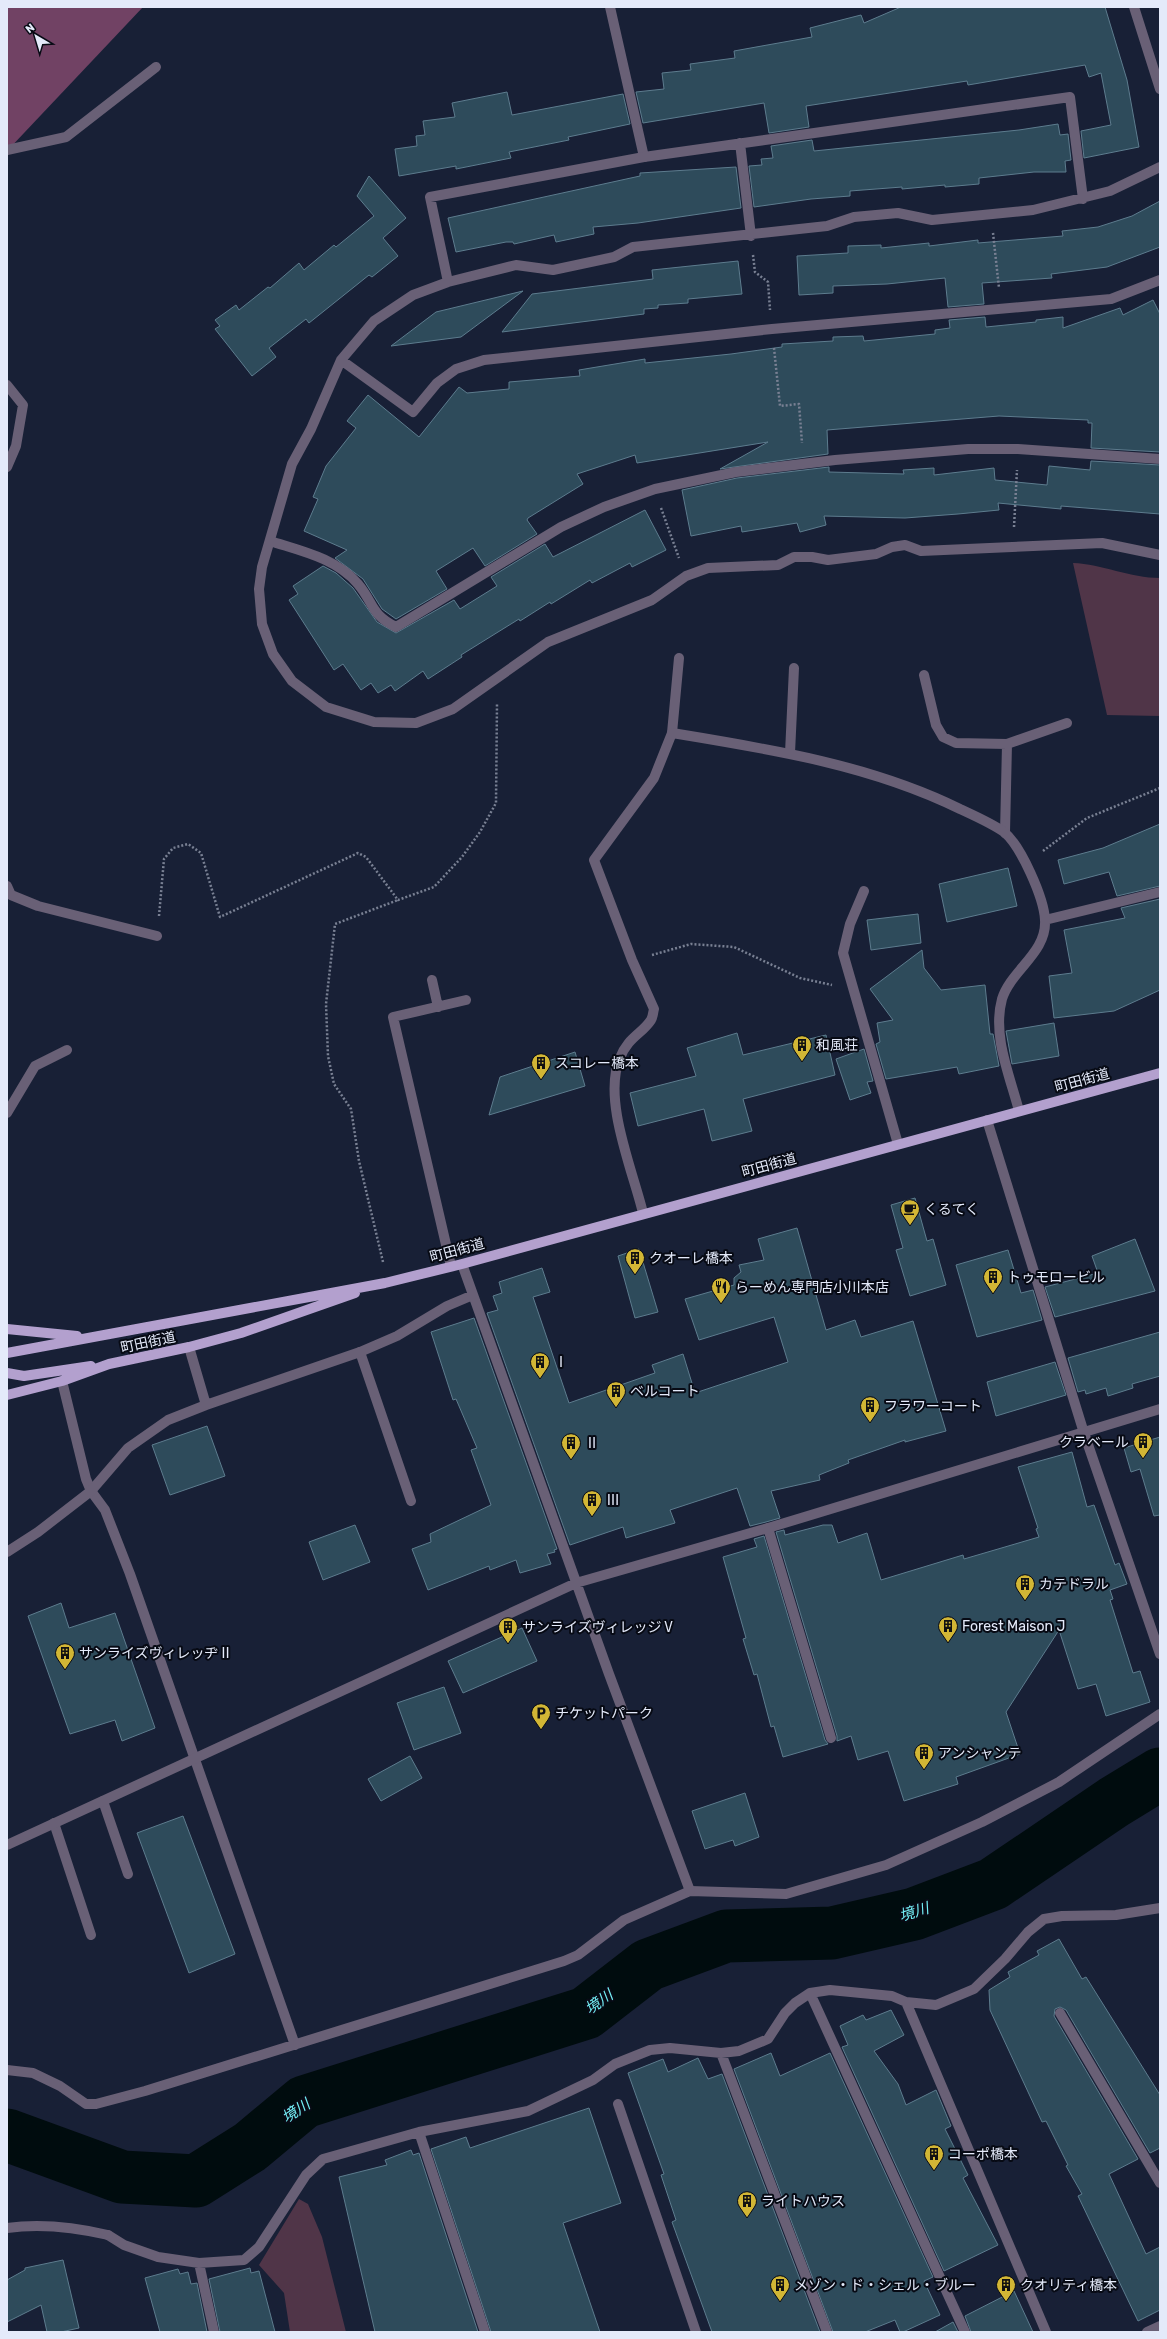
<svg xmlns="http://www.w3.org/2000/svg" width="1167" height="2339" font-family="Rubik,'Noto Sans JP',sans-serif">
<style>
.green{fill:#503548}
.forest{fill:#714264}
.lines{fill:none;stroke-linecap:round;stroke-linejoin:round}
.river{stroke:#000c0e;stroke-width:53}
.building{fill:#2e4b5b;stroke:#5d7c8e}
.path{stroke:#798093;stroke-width:2.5;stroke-dasharray:2 2;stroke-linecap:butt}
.lane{stroke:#696076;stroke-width:10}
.street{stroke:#696076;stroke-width:10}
.primary{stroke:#b3a0ce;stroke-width:10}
.labels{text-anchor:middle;stroke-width:4;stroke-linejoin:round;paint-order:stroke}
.poi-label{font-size:14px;fill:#e4eafa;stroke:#070a14;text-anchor:start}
.street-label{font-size:14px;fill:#e4eafa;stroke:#070a14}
.water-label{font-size:15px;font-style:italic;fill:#74eff6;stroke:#070a14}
</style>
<rect width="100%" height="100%" fill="#182036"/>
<path class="green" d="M 1073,563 C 1102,564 1130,578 1160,578 L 1160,716 L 1107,715 Z
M 299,2199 L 308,2204 L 322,2237 L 346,2332 L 290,2332 L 284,2293 L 259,2265 Z"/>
<path class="forest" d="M 7,7 L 143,7 L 7,151 Z"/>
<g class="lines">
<path class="river" d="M 7,2135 L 122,2177 L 196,2181 L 250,2147 L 304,2102 L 586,2013 L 648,1965 L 726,1936 L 832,1933 L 914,1914 L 993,1884 L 1114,1802 L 1160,1774"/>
</g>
<path class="building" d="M 901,7 L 1105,7 L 1127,80 L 1139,147 L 1084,158 L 1081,131 L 1111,125 L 1101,73 L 1089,77 L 1085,65 L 968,85 L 967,81 L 806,106 L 809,127 L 769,133 L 764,103 L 643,123 L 636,92 L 664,89 L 662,73 L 691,70 L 690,64 L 735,58 L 734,51 L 812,37 L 810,28 L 861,15 L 864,23 Z
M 507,92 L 512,115 L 623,94 L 630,124 L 568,137 L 569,140 L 509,152 L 511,158 L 456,169 L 456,166 L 399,176 L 395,149 L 417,146 L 416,136 L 425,135 L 423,121 L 455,117 L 452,103 Z
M 1058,124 L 1060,135 L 1068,134 L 1071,160 L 1065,161 L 1066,172 L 1034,172 L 979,178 L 979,184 L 945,187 L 945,185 L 902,189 L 902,187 L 850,191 L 850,196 L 811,199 L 754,207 L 749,166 L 762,165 L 761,159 L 773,158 L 771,146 L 812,140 L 814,151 L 1019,130 Z
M 736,167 L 741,208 L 638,223 L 593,227 L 594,234 L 556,242 L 554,235 L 514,244 L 513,242 L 506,242 L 456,252 L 448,218 L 640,176 L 640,173 Z
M 369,176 L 406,218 L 383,238 L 398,256 L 372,277 L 369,275 L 309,323 L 306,319 L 269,348 L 276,357 L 252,376 L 215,329 L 220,326 L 215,320 L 236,305 L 239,310 L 268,287 L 270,288 L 299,263 L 304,270 L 334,245 L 336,247 L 374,216 L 357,196 Z
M 1160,201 L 1160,247 L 1107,267 L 1051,274 L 1052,278 L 982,283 L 984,304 L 948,307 L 945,278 L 887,284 L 833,286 L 833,293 L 799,295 L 797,256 L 848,253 L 848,246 L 881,245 L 881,248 L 929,243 L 929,246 L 978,240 L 978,243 L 1063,236 L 1062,231 L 1098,227 L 1132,216 Z
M 738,261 L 742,294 L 688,299 L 688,303 L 658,305 L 658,308 L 644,309 L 644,314 L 502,332 L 532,294 L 653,279 L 652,270 Z
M 523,291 L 461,337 L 391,346 L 436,312 Z
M 1153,300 L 1160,314 L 1160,452 L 1091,448 L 1092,423 L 1088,423 L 1088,420 L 999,416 L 827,430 L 828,454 L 720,469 L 768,442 L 637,463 L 635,455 L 577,474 L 583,484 L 528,518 L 527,520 L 537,534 L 485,566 L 473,548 L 436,571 L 447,589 L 396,619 L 382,609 L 363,579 L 335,558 L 347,550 L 304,531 L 318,499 L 313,497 L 326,466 L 356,428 L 347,421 L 368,395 L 419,437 L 459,387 L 467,393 L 509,389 L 509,382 L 580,376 L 579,370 L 645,359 L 645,363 L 731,354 L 782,347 L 782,344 L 833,341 L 833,337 L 863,336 L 864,341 L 935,334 L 935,330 L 950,328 L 949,320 L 985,317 L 986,327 L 1036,322 L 1036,320 L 1063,317 L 1063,328 L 1120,308 L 1123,315 Z
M 1091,461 L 1160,465 L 1160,514 L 1061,506 L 1061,509 L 998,503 L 999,510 L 958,514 L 905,518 L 824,516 L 826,525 L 800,532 L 797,523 L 742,532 L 741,526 L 691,536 L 682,490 L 737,478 L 829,467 L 829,472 L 904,474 L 903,470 L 934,468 L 934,475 L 994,468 L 995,480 L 1047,485 L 1049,466 L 1090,470 Z
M 645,510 L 666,550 L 632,567 L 630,563 L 592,583 L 590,580 L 551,604 L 550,602 L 520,621 L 519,619 L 461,655 L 462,657 L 428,679 L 423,671 L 395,691 L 391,685 L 378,693 L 371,683 L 361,690 L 343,664 L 334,670 L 289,600 L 298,594 L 293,586 L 323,566 L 336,573 L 353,588 L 377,622 L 396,633 L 454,600 L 460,609 L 497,586 L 491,577 L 545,544 L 553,557 Z
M 1160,824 L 1160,886 L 1117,896 L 1109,872 L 1064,884 L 1058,860 L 1103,848 Z
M 1008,868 L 1017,906 L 947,922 L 939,884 Z
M 1160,899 L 1160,990 L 1114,1011 L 1054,1018 L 1049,976 L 1072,973 L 1064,930 L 1125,918 L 1121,908 Z
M 918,914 L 921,943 L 871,950 L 867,920 Z
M 922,950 L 924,968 L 941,990 L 985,985 L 990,1034 L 993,1034 L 999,1066 L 959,1074 L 957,1067 L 886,1079 L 876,1044 L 880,1042 L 877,1023 L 893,1020 L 870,989 Z
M 1054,1023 L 1059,1056 L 1012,1064 L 1006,1031 Z
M 737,1033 L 743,1055 L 826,1035 L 835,1075 L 743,1099 L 752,1131 L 712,1141 L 704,1109 L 638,1126 L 630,1093 L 696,1076 L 687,1048 Z
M 864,1049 L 873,1081 L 867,1082 L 871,1093 L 850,1100 L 836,1059 Z
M 575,1052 L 585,1086 L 489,1115 L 500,1077 Z
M 915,1198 L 927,1241 L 933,1239 L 946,1285 L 910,1296 L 896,1250 L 903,1248 L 891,1205 Z
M 797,1228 L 826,1330 L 855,1320 L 861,1337 L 913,1321 L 946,1431 L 905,1442 L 905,1440 L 848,1460 L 849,1463 L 819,1475 L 820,1480 L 771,1491 L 780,1518 L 766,1522 L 750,1526 L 737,1488 L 670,1510 L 675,1523 L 626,1538 L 623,1527 L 570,1545 L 487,1313 L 498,1310 L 493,1296 L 502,1293 L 499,1282 L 542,1268 L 550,1292 L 533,1297 L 569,1403 L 655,1373 L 652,1365 L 683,1354 L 695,1393 L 788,1362 L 774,1317 L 699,1340 L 685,1299 L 734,1285 L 734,1278 L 741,1272 L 739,1265 L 764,1260 L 758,1239 Z
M 1135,1239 L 1155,1291 L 1055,1317 L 1045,1287 L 1098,1273 L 1092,1256 Z
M 639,1249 L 658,1312 L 635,1318 L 618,1256 Z
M 1008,1250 L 1021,1293 L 1033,1290 L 1042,1320 L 977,1337 L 956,1265 Z
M 474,1318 L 557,1549 L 554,1550 L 555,1552 L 547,1554 L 551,1564 L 520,1573 L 516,1560 L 490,1570 L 489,1566 L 428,1590 L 412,1549 L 431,1542 L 430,1534 L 491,1505 L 471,1450 L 477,1448 L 456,1399 L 453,1400 L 431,1332 Z
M 1160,1332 L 1160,1376 L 1132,1384 L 1133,1388 L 1108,1396 L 1106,1388 L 1086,1394 L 1085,1390 L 1078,1392 L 1068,1358 Z
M 1055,1362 L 1066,1395 L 996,1416 L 987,1382 Z
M 207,1426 L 225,1476 L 170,1495 L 152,1445 Z
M 1160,1437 L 1160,1515 L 1154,1516 L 1140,1469 L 1131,1472 L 1124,1448 Z
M 1072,1452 L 1087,1507 L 1094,1505 L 1115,1565 L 1119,1563 L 1127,1584 L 1110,1590 L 1113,1599 L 1110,1600 L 1133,1673 L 1140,1671 L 1150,1702 L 1106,1716 L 1096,1684 L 1078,1689 L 1059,1630 L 1006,1712 L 1020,1754 L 956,1777 L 958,1784 L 904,1801 L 888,1751 L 858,1760 L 851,1736 L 837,1741 L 837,1736 L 776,1532 L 784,1530 L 785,1535 L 823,1525 L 832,1525 L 838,1543 L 867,1533 L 881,1580 L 963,1555 L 964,1559 L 1039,1537 L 1036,1529 L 1038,1528 L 1018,1467 Z
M 355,1525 L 370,1562 L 323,1580 L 309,1542 Z
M 764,1536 L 825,1740 L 828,1744 L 783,1757 L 774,1726 L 771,1727 L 757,1674 L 754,1675 L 743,1639 L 746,1638 L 723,1557 L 757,1547 L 754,1539 Z
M 61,1603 L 69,1628 L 115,1613 L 155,1728 L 122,1741 L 115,1720 L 70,1734 L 28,1616 Z
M 522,1628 L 537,1661 L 463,1693 L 448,1661 Z
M 444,1687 L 461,1733 L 414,1750 L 397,1703 Z
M 410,1756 L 422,1778 L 381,1801 L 368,1779 Z
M 745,1793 L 759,1837 L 735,1846 L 733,1840 L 705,1849 L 692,1811 Z
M 183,1816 L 235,1954 L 189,1973 L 137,1833 Z
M 1059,1939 L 1082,1979 L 1086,1977 L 1160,2095 L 1160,2148 L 1150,2153 L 1066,2010 L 1060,2007 L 1055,2009 L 1054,2016 L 1138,2159 L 1109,2174 L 1146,2254 L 1160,2247 L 1160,2310 L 1138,2321 L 1078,2196 L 1082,2194 L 1066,2166 L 1068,2165 L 1046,2121 L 1042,2122 L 990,2010 L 989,1990 L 1010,1977 L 1008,1972 L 1039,1955 L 1037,1951 Z
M 891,2010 L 904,2035 L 874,2051 L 898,2084 L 906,2105 L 936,2090 L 951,2126 L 945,2129 L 968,2175 L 963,2178 L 998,2245 L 944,2271 L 842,2047 L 848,2045 L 840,2026 L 863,2015 L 866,2020 Z
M 771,2053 L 780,2076 L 830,2053 L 933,2277 L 924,2281 L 940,2315 L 903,2332 L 900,2332 L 895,2320 L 865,2332 L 833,2332 L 734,2069 Z
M 698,2058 L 708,2079 L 722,2074 L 820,2332 L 712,2332 L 672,2222 L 676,2220 L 661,2175 L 664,2174 L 628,2073 L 663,2059 L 668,2072 Z
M 589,2108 L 621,2203 L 563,2223 L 600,2332 L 491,2332 L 431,2149 L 466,2137 L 470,2148 Z
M 411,2150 L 413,2155 L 419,2153 L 478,2332 L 375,2332 L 339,2177 L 387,2165 L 385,2160 Z
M 63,2260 L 79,2328 L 61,2332 L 47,2332 L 41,2305 L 7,2322 L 7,2280 L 25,2270 L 25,2268 Z
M 250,2268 L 251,2273 L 259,2271 L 275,2332 L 220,2332 L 209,2279 Z
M 178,2269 L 180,2274 L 188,2272 L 191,2284 L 197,2283 L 207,2332 L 160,2332 L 145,2278 Z
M 1014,2291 L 1033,2332 L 971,2332 L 965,2316 Z
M 953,2322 L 958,2332 L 935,2332 Z"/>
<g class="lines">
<path class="path" d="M 993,233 L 999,288
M 753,255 L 755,272 L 768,282 L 770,310
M 774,348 L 780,406 L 799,404 L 802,443
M 661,508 L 679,558
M 1014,527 L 1017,470
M 1043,851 L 1087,818 L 1160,788
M 159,916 L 164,859 L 173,848 L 188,844 L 201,853 L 220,917 L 358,853 L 366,857 L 398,900 L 434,887 L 462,857 L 480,832 L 496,803 L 497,704
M 652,955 L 691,944 L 734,947 L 800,978 L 832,985
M 383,1262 L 359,1161 L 351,1109 L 334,1084 L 328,1056 L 326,1004 L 335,924 L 398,900"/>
<path class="lane" d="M 610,7 L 644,157
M 7,150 L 66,137 L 156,67
M 924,675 L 936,725 L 943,737 L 956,743 L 1007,744 L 1067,723
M 672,733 L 679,658
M 790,753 L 794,668
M 1005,833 L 1007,744
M 7,886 L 11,895 L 38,906 L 157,936
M 864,891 L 850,924 L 843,953 L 898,1144
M 7,1113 L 35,1066 L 67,1050
M 987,1120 L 1084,1433 L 1160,1654
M 360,1352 L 411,1501
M 62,1381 L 86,1479 L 91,1491 L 105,1510 L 130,1574 L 295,2045
M 768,1528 L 831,1738
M 103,1801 L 128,1874
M 54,1823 L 91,1935
M 810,1993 L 965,2332
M 906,2002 L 1046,2332
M 1060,2013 L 1160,2183
M 721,2053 L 827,2332
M 7,2070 L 33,2073 L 60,2086 L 86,2104 L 96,2104 L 145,2091 L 564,1961 L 578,1955 L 624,1920 L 690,1891 L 786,1894 L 886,1865 L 982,1822 L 1059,1782 L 1160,1714
M 419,2132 L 485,2332
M 108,2235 L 124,2245 L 158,2257 L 199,2263 L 244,2260 L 259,2247 L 306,2175 L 323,2159 L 419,2132 L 528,2111 L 593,2080 L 615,2064 L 650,2050 L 670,2048 L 721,2053 L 739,2051 L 768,2039 L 785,2013 L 795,2003 L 810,1993 L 830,1990 L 892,1996 L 906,2002 L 936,2005 L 974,1989 L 1005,1959 L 1028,1932 L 1044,1919 L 1062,1916 L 1116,1915 L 1160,1908
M 199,2263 L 214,2332"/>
<path class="street" d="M 1134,7 L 1160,89
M 740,143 L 751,236
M 1160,167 L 1110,191 L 1033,210 L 932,220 L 898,213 L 854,217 L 827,226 L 633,247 L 614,257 L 553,270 L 516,265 L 448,282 L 413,295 L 374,321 L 341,360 L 311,429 L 292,464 L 262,567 L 259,589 L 262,624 L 273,654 L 292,681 L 326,707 L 374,722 L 416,723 L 453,709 L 548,642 L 652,600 L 686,576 L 708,568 L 778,565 L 794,557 L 812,557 L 828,560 L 876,554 L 892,547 L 905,545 L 921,551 L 1102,543 L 1160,555
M 448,282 L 430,197 L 644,157 L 1070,97 L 1083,199
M 341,360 L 413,412 L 437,383 L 456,369 L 484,360 L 772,329 L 1111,299 L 1160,280
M 7,385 L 23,405 L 16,446 L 7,467
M 270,541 C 301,551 336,558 358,584 C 374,603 370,614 396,627 L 561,527 L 604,507 L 655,489 L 736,472 L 835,460 L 968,449 L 1018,449 L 1160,459
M 1045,920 L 1160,892
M 432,980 L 438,1007
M 643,1213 C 633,1171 602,1099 620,1058 C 628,1037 642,1034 651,1020 C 653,1017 653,1012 654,1009 L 632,960 L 594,860 L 654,778 L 672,733 C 770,749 871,765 960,809 C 975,816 991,823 1004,832 C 1021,846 1044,898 1045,920 C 1047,953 1011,970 1002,999 C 992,1036 1010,1076 1019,1111
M 462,1264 L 609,1674 L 690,1891
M 451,1266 L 393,1017 L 466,1000
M 189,1347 L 206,1405
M 7,1552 L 38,1532 L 91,1491 L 128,1448 L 168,1420 L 206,1405 L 360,1352 L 397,1336 L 447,1306 L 473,1295
M 7,1845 L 576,1583 L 768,1528 L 1160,1409
M 618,2104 L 696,2332
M 7,2228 C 42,2223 74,2227 108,2235
M 1147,2332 L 1160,2326"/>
<path class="primary" d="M 7,1329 L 77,1336
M 7,1353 L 385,1283 L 462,1264 L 1160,1073
M 7,1373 L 24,1376 L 91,1366
M 7,1395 L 62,1381 L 109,1364 L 189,1347 L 241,1333 L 355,1293"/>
</g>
<defs>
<symbol id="building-pin" viewBox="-11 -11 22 30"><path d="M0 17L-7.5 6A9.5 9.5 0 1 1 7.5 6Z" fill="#d2b635" stroke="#070a14"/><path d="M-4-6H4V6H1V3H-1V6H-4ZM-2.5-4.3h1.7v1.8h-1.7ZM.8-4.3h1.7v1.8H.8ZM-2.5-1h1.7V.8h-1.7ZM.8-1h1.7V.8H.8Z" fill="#111"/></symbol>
<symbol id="cafe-pin" viewBox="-11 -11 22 30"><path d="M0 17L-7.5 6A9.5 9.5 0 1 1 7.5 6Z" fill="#d2b635" stroke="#070a14"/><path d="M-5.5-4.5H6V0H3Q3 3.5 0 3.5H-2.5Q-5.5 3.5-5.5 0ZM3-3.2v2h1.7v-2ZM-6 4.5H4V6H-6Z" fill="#111"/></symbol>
<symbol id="restaurant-pin" viewBox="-11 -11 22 30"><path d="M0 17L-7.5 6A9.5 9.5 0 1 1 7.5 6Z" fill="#d2b635" stroke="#070a14"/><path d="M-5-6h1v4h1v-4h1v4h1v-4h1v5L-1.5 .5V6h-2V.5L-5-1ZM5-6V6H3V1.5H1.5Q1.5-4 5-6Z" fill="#111"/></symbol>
<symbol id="parking-pin" viewBox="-11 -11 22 30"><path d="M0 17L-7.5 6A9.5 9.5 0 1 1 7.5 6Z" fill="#d2b635" stroke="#070a14"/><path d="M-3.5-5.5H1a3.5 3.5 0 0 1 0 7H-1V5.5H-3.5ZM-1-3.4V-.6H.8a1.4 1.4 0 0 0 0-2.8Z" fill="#111"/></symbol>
</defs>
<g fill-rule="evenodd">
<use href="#building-pin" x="791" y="1034" width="22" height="30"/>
<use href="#building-pin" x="530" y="1052" width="22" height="30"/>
<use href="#cafe-pin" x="899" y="1198" width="22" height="30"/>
<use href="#building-pin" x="624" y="1247" width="22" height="30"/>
<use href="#building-pin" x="982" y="1266" width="22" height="30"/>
<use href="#restaurant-pin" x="710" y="1276" width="22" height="30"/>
<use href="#building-pin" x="529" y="1351" width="22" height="30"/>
<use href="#building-pin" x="605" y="1380" width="22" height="30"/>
<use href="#building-pin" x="859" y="1395" width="22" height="30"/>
<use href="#building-pin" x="1132" y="1431" width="22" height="30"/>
<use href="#building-pin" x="560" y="1432" width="22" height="30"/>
<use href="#building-pin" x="581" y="1489" width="22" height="30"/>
<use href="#building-pin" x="1014" y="1573" width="22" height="30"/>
<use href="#building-pin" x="937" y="1615" width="22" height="30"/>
<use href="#building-pin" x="497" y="1616" width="22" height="30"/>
<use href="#building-pin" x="54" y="1642" width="22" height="30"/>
<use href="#parking-pin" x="530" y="1702" width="22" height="30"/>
<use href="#building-pin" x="913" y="1742" width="22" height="30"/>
<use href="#building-pin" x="923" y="2143" width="22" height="30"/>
<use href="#building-pin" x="736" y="2190" width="22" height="30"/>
<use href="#building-pin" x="769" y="2274" width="22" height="30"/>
<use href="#building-pin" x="995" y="2274" width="22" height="30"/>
</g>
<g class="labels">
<g class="poi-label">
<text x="816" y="1050">和風荘</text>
<text x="555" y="1068">スコレー橋本</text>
<text x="924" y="1214">くるてく</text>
<text x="649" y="1263">クオーレ橋本</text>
<text x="1007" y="1282">トゥモロービル</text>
<text x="735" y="1292">らーめん専門店小川本店</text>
<text x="554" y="1367">Ⅰ</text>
<text x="630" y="1396">ベルコート</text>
<text x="884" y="1411">フラワーコート</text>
<text x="1129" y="1447" text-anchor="end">クラベール</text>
<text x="585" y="1448">Ⅱ</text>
<text x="606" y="1505">Ⅲ</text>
<text x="1039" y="1589">カテドラル</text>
<text x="962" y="1631">Forest Maison J</text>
<text x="522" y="1632">サンライズヴィレッジⅤ</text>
<text x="79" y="1658">サンライズヴィレッヂⅡ</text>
<text x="555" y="1718">チケットパーク</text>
<text x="938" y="1758">アンシャンテ</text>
<text x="948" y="2159">コーポ橋本</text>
<text x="761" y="2206">ライトハウス</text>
<text x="794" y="2290">メゾン・ド・シェル・ブルー</text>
<text x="1020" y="2290">クオリティ橋本</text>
</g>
<g class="street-label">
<text transform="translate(1082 1080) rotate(-15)" y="5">町田街道</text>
<text transform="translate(769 1165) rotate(-15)" y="5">町田街道</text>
<text transform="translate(457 1250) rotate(-15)" y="5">町田街道</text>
<text transform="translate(148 1342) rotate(-12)" y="5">町田街道</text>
</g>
<g class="water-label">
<text transform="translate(914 1912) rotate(-17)" y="5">境川</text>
<text transform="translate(599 2002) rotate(-35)" y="5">境川</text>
<text transform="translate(296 2111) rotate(-34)" y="5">境川</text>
</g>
</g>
<rect width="1167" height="2339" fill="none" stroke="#e4eafa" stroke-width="16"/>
<g transform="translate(36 36) rotate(322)" stroke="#070a14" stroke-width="3" paint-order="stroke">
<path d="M0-3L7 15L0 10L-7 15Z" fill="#e4eafa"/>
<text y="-6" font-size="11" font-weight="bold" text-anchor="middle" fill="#e4eafa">N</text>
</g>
</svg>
